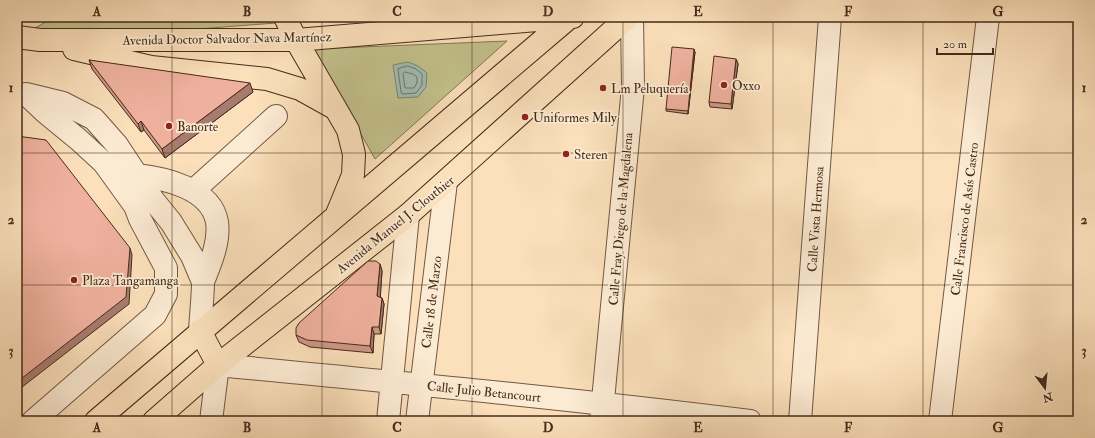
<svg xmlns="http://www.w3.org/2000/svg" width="1095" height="438" font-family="'IM FELL Double Pica',serif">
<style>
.green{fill:#c3c18d;stroke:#847654}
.water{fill:#9fbdb3;stroke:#7b8376}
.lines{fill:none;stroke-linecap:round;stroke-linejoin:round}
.shore{stroke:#727466;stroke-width:1}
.minor-casing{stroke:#725842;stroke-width:24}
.major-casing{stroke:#452b1a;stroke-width:24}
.minor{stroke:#fcebd3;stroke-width:22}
.major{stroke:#fbe0bb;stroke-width:22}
.wall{fill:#ce9888;stroke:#452b1a}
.shaded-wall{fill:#a77c6f;stroke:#452b1a}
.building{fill:#efb19e;stroke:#452b1a}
.grid{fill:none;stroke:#452b1a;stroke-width:1;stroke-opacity:0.55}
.poi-dot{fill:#8f2418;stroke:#fcebd3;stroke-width:1.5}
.labels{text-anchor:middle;stroke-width:3.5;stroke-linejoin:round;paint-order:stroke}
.street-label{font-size:13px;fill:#452b1a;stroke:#fcebd3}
.poi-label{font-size:13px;fill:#452b1a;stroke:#fcebd3;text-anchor:start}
.neatline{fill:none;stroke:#452b1a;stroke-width:1.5}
.grid-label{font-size:13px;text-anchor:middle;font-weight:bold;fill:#452b1a}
</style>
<rect width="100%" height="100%" fill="#fbe0bb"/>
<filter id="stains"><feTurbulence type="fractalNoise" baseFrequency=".005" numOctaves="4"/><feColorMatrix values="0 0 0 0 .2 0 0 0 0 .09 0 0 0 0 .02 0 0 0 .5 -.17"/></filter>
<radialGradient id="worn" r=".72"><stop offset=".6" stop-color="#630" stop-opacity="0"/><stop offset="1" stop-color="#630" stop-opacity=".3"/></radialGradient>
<path class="green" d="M 55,17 L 274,17 L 276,23 L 159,32 L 33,29 Z
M 507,41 L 375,159 L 313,49 Z"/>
<path class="water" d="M 408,62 L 418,66 L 427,73 L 426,87 L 418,97 L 398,98 L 393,65 Z"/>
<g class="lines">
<path class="shore" d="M 408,66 L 416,69 L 422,74 L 422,85 L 416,93 L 402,94 L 401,92 L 398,69 Z
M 405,72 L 413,74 L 417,77 L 417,83 L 414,88 L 405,88 L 403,74 Z"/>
<defs>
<path id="minor" d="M 26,94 L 45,112 L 79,140 L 104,163 L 135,206 L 140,219 L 166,268 L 166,294 L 155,315 L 33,421
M 26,94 L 63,103 L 94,119 L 117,145 L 154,201 L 171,222 L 192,256 L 203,282
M 129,181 L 136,175 C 164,178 211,188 217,222 C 220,242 210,264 203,282
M 193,191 L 276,116
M 200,331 C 201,310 204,289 203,269
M 211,421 L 218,365 C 396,382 573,399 750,421
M 388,421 L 408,215
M 417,421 L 446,182
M 601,421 L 633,87 L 632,17
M 800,421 L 830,17
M 940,421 L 988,17"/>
<path id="major" d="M 285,17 L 296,40 L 348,130 L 354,154 L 353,175 L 337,214
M 17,37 L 40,40 L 296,40 L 573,17
M 74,49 L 151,67 L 267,79 L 300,89 L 336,109
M 200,331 L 218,365
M 96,421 L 570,17
M 154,421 L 218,365 L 408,215 L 628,17"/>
</defs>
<use href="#minor" class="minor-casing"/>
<use href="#major" class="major-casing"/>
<use href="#minor" class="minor"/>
<use href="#major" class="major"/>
</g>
<path class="wall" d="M 695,52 L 688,114 L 666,111 L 666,109 Z
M 736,59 L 738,64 L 732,109 L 710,107 L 709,102 Z
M 89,60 L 253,92 L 165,158 L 144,130 L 141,132 L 92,69 Z
M 380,264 L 382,271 L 380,297 L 382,298 L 384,304 L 381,334 L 374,334 L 373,353 L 310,347 L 299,342 L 296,335 Z"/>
<path class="shaded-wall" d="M 694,49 L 695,52 L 688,114 L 688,111 Z
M 736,59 L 738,64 L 732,109 L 731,104 Z
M 250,83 L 253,92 L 165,158 L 162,149 Z
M 141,121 L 144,130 L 141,132 L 138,124 Z
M 130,248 L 132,255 L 129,304 L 17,391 L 17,382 Z
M 380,264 L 382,271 L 380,303 L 377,296 Z
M 382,298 L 384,304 L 381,334 L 379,327 Z
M 372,327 L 374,334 L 373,353 L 370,346 Z"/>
<path class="building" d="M 672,47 L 694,49 L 688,111 L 666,109 Z
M 714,56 L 736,59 L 731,104 L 709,102 Z
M 89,60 L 250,83 L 162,149 L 141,121 L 138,124 Z
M 17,136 L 46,140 L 130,248 L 126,297 L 17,382 Z
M 368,261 L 376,261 L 380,264 L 377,296 L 382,298 L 379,327 L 372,327 L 370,346 L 307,340 L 296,335 L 296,328 L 299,323 Z"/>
<path class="grid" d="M 172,17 L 172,421M 322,17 L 322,421M 472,17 L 472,421M 623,17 L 623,421M 773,17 L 773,421M 923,17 L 923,421M 17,153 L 1078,153M 17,285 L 1078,285"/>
<g class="poi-dot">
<circle cx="724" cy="85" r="4"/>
<circle cx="603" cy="88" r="4"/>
<circle cx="525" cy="117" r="4"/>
<circle cx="169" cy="126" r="4"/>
<circle cx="566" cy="154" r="4"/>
<circle cx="74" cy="280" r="4"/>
</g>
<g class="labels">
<g class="street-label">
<text transform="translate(227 38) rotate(-1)" y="5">Avenida Doctor Salvador Nava Martínez</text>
<text transform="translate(620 219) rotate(-85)" y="5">Calle Fray Diego de la Magdalena</text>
<text transform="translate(815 219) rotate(-86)" y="5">Calle Vista Hermosa</text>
<text transform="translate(964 219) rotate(-83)" y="5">Calle Francisco de Asís Castro</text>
<text transform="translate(395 224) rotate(-39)" y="5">Avenida Manuel J. Clouthier</text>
<text transform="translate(431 302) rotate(-83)" y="5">Calle 18 de Marzo</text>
<text transform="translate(484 391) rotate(6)" y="5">Calle Julio Betancourt</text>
</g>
<g class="poi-label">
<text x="732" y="90">Oxxo</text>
<text x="611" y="93">Lm Peluquería</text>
<text x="533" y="122">Uniformes Mily</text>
<text x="177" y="131">Banorte</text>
<text x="574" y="159">Steren</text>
<text x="82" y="285">Plaza Tangamanga</text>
</g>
</g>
<rect width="1095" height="438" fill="none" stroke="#fbe0bb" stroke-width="44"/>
<g transform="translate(1045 388) rotate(164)" stroke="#fcebd3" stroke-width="3" paint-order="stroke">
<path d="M0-3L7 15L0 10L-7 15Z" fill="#452b1a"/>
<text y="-6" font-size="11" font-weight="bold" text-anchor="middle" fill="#452b1a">N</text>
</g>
<path d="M937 48v6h56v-6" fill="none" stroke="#452b1a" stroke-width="2"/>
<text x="943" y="48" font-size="12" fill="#452b1a" stroke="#fcebd3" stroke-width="3" paint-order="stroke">20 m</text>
<rect x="22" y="22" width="1051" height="394" class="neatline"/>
<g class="grid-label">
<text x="97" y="16">A</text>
<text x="247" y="16">B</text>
<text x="397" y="16">C</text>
<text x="548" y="16">D</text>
<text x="698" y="16">E</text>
<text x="848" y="16">F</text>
<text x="998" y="16">G</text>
<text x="11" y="92">1</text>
<text x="1084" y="92">1</text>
<text x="11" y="224">2</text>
<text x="1084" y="224">2</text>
<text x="11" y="355">3</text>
<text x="1084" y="355">3</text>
<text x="97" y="432">A</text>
<text x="247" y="432">B</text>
<text x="397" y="432">C</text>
<text x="548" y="432">D</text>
<text x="698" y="432">E</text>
<text x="848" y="432">F</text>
<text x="998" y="432">G</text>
</g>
<rect width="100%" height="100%" filter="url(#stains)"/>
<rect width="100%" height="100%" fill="url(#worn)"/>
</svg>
